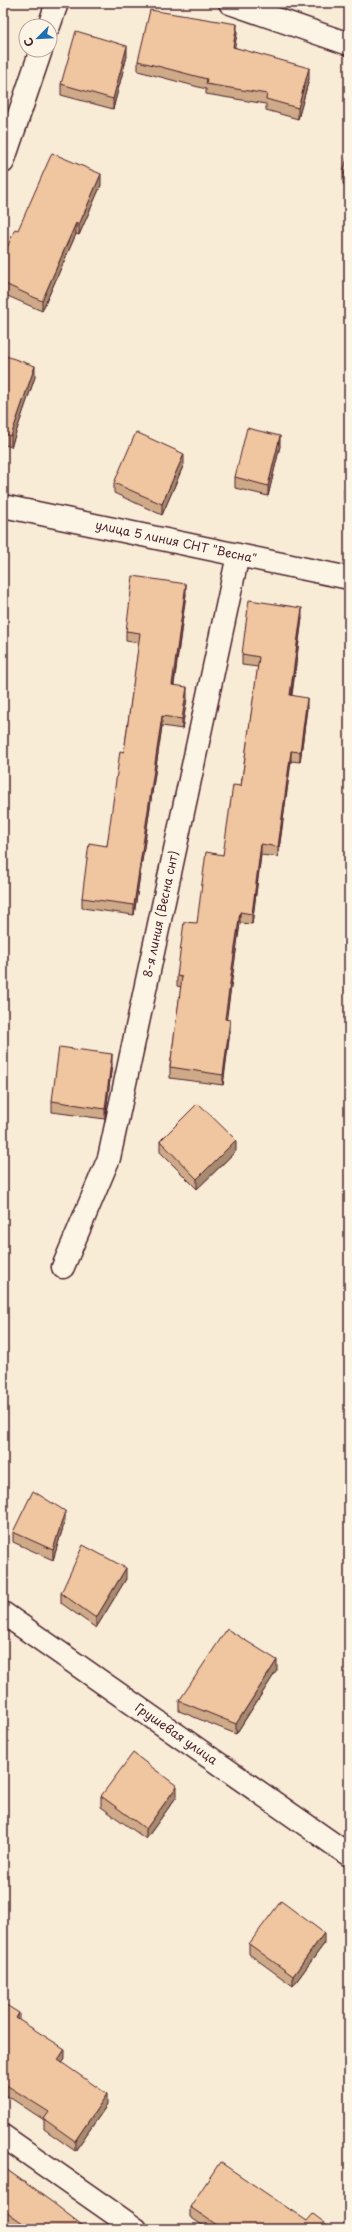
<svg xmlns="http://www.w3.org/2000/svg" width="352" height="2232" font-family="'Playpen Sans',sans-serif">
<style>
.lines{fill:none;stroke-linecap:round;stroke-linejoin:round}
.minor-casing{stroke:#4a1f2b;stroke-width:25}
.minor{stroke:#fcf5e5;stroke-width:22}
.wall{fill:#ceaa89;stroke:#4a1f2b}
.shaded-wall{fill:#a78b6f;stroke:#4a1f2b}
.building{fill:#efc69f;stroke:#4a1f2b}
.labels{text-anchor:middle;stroke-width:3;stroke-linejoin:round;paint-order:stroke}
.street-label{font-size:12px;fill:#4a1f2b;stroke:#fcf5e5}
</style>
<rect width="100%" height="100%" fill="#f9ecd7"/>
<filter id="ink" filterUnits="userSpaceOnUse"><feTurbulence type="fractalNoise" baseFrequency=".025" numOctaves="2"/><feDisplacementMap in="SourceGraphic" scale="8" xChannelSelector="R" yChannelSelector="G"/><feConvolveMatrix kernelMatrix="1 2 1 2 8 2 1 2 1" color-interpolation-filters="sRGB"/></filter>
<g filter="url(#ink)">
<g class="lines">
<defs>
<path id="minor" d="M 230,3 L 349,44
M 49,26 L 57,3
M 3,162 L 41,50
M 3,506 L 349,578
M 63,1267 L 109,1158 L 238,555
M 3,1613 L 349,1855
M 3,2136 L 136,2229"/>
</defs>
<use href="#minor" class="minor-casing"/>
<use href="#minor" class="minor"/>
</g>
<path class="wall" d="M 237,34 L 234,47 L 309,79 L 298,119 L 266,110 L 266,104 L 206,94 L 206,89 L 138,71 L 138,61 Z
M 127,56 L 113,109 L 61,95 L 61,84 Z
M 349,152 L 349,185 L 343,184 L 343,173 Z
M 101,185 L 79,235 L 76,234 L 42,311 L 3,294 L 3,257 L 18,230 Z
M 3,355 L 35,377 L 11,447 L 3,444 Z
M 280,446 L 268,496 L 235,488 L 235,477 Z
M 184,464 L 162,515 L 114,493 L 114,483 Z
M 349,470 L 349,501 L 344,500 L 344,489 Z
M 186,594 L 174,685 L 187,698 L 182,729 L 162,726 L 134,915 L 82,908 L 82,898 L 107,846 L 124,752 L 139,643 L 126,641 L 126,631 Z
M 302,618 L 292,695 L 307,708 L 300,762 L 291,761 L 278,857 L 261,855 L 252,924 L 240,923 L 226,1020 L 230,1031 L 223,1085 L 170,1078 L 170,1067 L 181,987 L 177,986 L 177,976 L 223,855 L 241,786 L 258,667 L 242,665 L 242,654 Z
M 112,1064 L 105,1119 L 52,1112 L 52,1101 Z
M 160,1141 L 236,1151 L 197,1189 L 160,1152 Z
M 65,1521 L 53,1560 L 13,1542 L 13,1532 Z
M 126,1579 L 96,1628 L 61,1603 L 61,1593 Z
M 277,1670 L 236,1734 L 179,1711 L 179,1701 Z
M 101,1796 L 177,1796 L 146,1839 L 101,1807 Z
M 249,1944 L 324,1944 L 293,1986 L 249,1954 Z
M 3,2003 L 19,2020 L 65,2059 L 62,2063 L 107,2105 L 75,2151 L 44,2129 L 44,2120 L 3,2093 Z
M 3,2167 L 87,2229 L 16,2229 L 3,2220 Z
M 190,2207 L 307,2221 L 333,2229 L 208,2229 L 190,2217 Z"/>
<path class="shaded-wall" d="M 237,24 L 237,34 L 233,57 L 233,47 Z
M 127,46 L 127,56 L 113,109 L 113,99 Z
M 309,68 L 309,79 L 298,119 L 298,108 Z
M 101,174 L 101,185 L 79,235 L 79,225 Z
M 76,223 L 76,234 L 42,311 L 42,301 Z
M 35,366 L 35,377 L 11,447 L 11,436 Z
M 280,436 L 280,446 L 268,496 L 268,486 Z
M 184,454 L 184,464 L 162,515 L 162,504 Z
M 186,584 L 186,594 L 172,696 L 172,685 Z
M 302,608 L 302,618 L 290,706 L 290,695 Z
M 187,687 L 187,698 L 182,729 L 182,719 Z
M 307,698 L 307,708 L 300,762 L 300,752 Z
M 162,716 L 162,726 L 134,915 L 134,905 Z
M 291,751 L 291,761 L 278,857 L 278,847 Z
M 261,844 L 261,855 L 252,924 L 252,914 Z
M 240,912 L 240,923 L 225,1030 L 225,1019 Z
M 230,1020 L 230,1031 L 223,1085 L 223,1075 Z
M 112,1054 L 112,1064 L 105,1119 L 105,1109 Z
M 236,1140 L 236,1151 L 197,1189 L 197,1179 Z
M 65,1511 L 65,1521 L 53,1560 L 53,1550 Z
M 126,1568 L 126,1579 L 96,1628 L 96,1618 Z
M 277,1660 L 277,1670 L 236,1734 L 236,1724 Z
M 177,1786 L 177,1796 L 146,1839 L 146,1829 Z
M 324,1933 L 324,1944 L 293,1986 L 293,1976 Z
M 19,2013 L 19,2024 L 16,2018 Z
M 65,2049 L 65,2059 L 58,2070 L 58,2060 Z
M 107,2094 L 107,2105 L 75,2151 L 75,2141 Z"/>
<path class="building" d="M 150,10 L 237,24 L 233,47 L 309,68 L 298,108 L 266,99 L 267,94 L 206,84 L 207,79 L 138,61 Z
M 76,31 L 127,46 L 113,99 L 61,84 Z
M 349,152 L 349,175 L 343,173 Z
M 52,153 L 101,174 L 79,225 L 76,223 L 42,301 L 3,283 L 3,257 L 15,229 L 18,230 Z
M 3,355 L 35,366 L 11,436 L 3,433 Z
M 247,428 L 280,436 L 268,486 L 235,477 Z
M 136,432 L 184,454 L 162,504 L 114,483 Z
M 349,470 L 349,490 L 344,489 Z
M 133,576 L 186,584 L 172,685 L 187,687 L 182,719 L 162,716 L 134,905 L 82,898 L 89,843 L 107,846 L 120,751 L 124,752 L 140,633 L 126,631 Z
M 249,600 L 302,608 L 290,695 L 307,698 L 300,752 L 291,751 L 278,847 L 261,844 L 252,914 L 240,912 L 225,1019 L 230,1020 L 223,1075 L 170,1067 L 182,977 L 177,976 L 184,922 L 197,923 L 206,852 L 223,855 L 233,785 L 241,786 L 259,657 L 242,654 Z
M 59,1047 L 112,1054 L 105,1109 L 52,1101 Z
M 198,1103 L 236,1140 L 197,1179 L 160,1141 Z
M 33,1491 L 65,1511 L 53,1550 L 13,1532 Z
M 83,1545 L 126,1568 L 96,1618 L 61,1593 Z
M 227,1629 L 277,1660 L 236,1724 L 179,1701 Z
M 133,1753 L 177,1786 L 146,1829 L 101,1796 Z
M 281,1901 L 324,1933 L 293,1976 L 249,1944 Z
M 3,2003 L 19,2013 L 16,2018 L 65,2049 L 58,2060 L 107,2094 L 75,2141 L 44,2119 L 49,2112 L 3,2083 Z
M 220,2162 L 307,2221 L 313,2214 L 333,2229 L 223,2229 L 190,2207 Z
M 3,2167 L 52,2202 L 87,2229 L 31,2229 L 3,2209 Z"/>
</g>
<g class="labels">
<g class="street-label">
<text transform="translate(176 542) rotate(12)" y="4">улица 5 линия СНТ "Весна"</text>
<text transform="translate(161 914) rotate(-78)" y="4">8-я линия (Весна снт)</text>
<text transform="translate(176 1734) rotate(35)" y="4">Грушевая улица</text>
</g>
</g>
<rect width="352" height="2232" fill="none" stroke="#fcf5e5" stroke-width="16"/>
<rect x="8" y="8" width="336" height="2216" fill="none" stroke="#4a1f2b" stroke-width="1.5" filter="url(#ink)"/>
<g transform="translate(38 38) rotate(246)"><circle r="19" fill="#fcf5e5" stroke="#b59f9b"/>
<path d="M0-3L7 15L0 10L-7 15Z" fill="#1f6fb2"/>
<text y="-6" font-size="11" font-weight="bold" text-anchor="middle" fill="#4a1f2b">С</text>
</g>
</svg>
